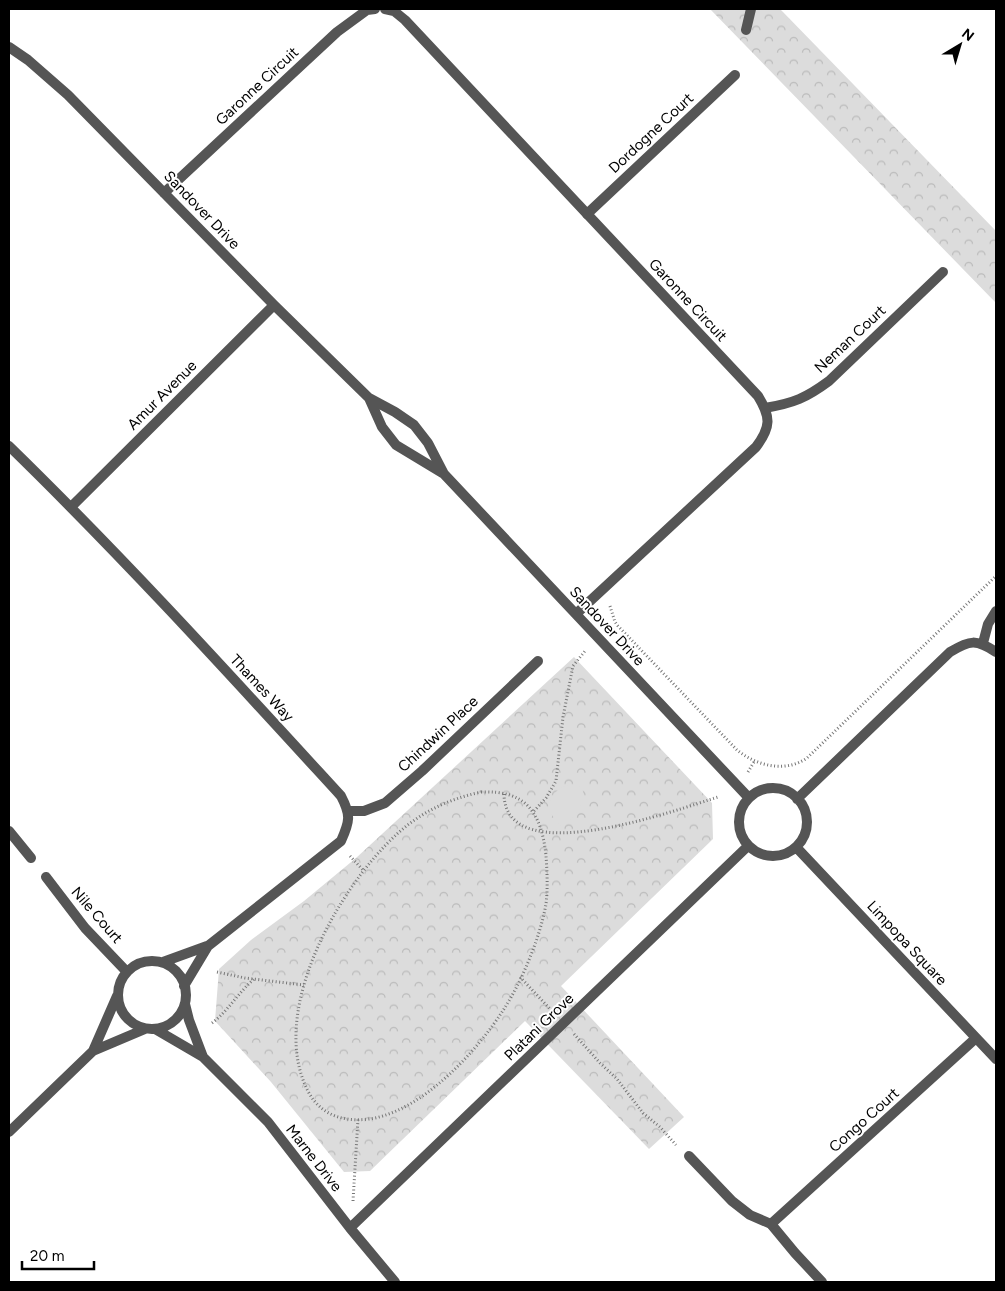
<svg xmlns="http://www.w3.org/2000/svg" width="1005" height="1291" font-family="Figtree,sans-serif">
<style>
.park{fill:url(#park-crowns)}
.pitch{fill:#dcdcdc}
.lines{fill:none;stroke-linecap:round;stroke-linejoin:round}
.path{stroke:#777;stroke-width:3;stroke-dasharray:1 2.5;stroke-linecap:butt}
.lane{stroke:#555;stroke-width:10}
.street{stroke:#555;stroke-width:10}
.labels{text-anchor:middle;stroke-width:4;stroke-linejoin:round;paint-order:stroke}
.street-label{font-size:15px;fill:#000;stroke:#fff}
</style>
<defs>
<pattern id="park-crowns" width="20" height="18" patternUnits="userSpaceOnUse" patternTransform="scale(1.25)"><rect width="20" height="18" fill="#dcdcdc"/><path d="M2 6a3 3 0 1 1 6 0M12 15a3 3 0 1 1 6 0" fill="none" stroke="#bbb"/></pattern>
</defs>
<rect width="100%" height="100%" fill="#fff"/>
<path class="park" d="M 710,9 L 780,9 L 783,12 L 996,231 L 996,303 Z
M 574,657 L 712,803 L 713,839 L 561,986 L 684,1117 L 649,1149 L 525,1021 L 370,1171 L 344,1172 L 271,1082 L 215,1021 L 219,969 L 251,940 L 304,901 L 356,858 Z"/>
<path class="pitch" d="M 568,785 L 582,787 C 587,802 574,819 562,827 C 544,813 546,792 568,785 Z"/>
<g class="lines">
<path class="path" d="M 610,606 L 615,622 L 618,626 L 737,750 C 757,766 785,773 807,758 L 996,576
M 748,772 L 754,762
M 481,792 C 526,790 541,812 546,855 C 547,871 548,888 546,904 C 540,938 522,981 504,1009 C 477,1051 426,1107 375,1118 C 349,1123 323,1118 309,1093 C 266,1014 338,888 397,834 C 421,812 449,799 481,792 Z
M 504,794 C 505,873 679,809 718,797
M 534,811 L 546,798 L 556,781 L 563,717 L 573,666 L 585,651
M 350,856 L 363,870
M 217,972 L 245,978 L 304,985
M 520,977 L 552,1011
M 212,1023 C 228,1011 238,993 254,979
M 574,1034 L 600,1063 L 617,1079 L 643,1113 L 660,1127 L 676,1145
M 353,1201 L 358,1119"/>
<path class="lane" d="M 587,214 L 735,75
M 765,408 C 794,403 806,398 829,381 L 943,272
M 349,811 L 364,811 L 385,803 L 422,771 L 538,661
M 9,831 L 31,858
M 46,877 L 85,928 L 126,971
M 689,1156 L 732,1201 L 750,1215 L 771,1224 L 795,1253 L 822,1282"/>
<path class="street" d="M 385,9 L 394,11 L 405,20 L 758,396 C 771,417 771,427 756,447 L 576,614
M 746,30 L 751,9
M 9,47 L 28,60 L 68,95 L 274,305 L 369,398 L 395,412 L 414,425 L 428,443 L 444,474
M 164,193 L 337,32 L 367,10 L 375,9
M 369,398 L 382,427 L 396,445 L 444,474 L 749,798
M 9,446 C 124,558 232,677 341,796 C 351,815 350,821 341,841 L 208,946 L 184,986
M 71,507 L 274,305
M 983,643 L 988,624 L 996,611
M739 822a34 34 0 1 1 68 0a34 34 0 1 1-68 0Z
M 797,799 L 950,652 C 970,640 976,639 996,652
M 796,847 L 996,1059
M118 995a34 34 0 1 1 68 0a34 34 0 1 1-68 0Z
M 163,962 L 207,946
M 185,1004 L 189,1020 L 203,1057
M 155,1029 L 203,1057 L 268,1122 L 350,1228 L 395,1282
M 93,1051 L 117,996
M 9,1132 L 93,1051 L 145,1029
M 771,1224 L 976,1038
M 350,1228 L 748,846"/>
</g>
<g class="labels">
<g class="street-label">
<text transform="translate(257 86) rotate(-43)" y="5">Garonne Circuit</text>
<text transform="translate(651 133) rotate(-43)" y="5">Dordogne Court</text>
<text transform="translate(202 210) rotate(46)" y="5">Sandover Drive</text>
<text transform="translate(688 300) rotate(47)" y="5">Garonne Circuit</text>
<text transform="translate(850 339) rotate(-43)" y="5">Neman Court</text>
<text transform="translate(162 395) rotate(-45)" y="5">Amur Avenue</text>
<text transform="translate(607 626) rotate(47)" y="5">Sandover Drive</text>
<text transform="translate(262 688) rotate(47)" y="5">Thames Way</text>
<text transform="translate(438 734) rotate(-43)" y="5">Chindwin Place</text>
<text transform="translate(97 915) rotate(49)" y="5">Nile Court</text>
<text transform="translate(907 943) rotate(47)" y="5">Limpopa Square</text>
<text transform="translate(539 1027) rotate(-44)" y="5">Platani Grove</text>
<text transform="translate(864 1120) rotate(-42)" y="5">Congo Court</text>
<text transform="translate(314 1158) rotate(52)" y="5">Marne Drive</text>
</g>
</g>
<rect width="1005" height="1291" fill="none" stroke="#000000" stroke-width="20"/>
<g transform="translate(960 45) rotate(38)" stroke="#ffffff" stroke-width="4" paint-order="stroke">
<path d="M0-4L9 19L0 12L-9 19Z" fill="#000000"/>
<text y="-8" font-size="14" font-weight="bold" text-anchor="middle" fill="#000000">N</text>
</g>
<path d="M22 1261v8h72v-8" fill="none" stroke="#000000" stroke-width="2.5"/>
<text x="30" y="1261" font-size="15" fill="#000000" stroke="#ffffff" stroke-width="4" paint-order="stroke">20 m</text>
</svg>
